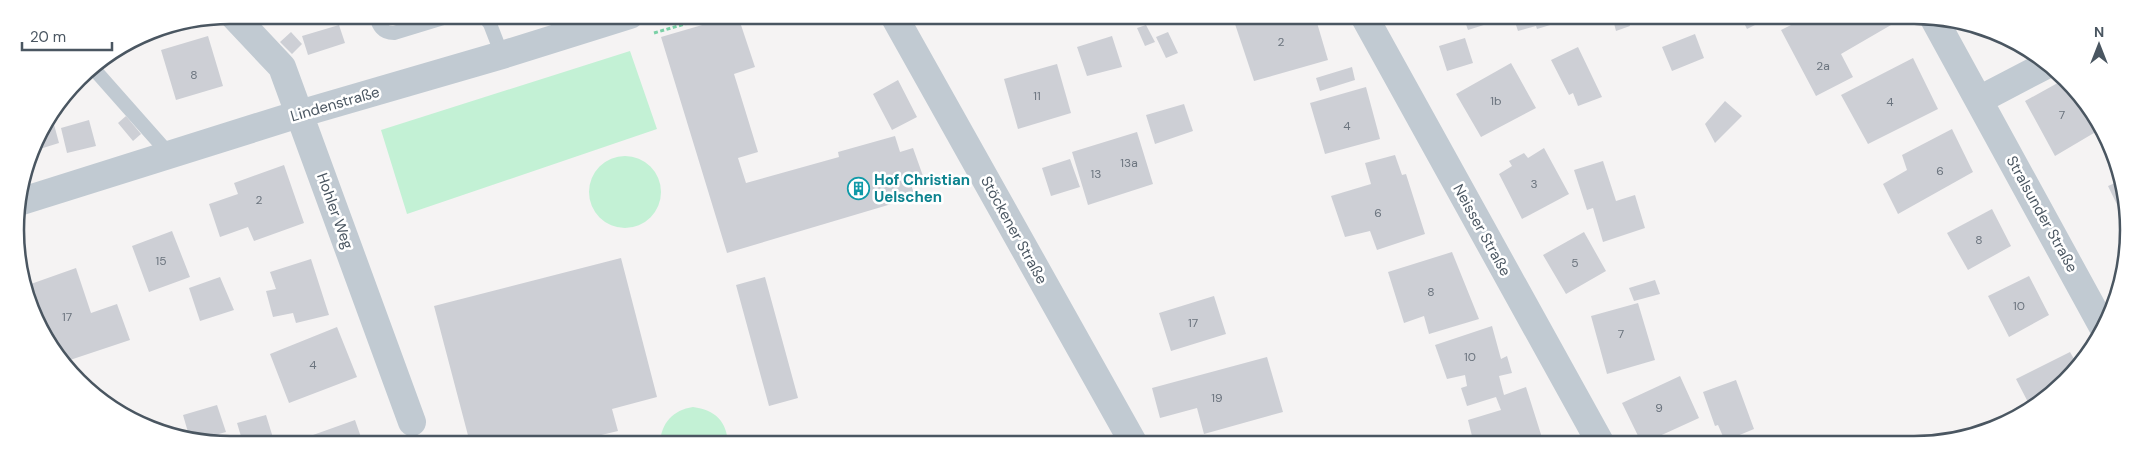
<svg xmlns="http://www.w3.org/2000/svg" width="2144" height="460" font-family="'DM Sans',sans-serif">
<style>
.green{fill:#c3f1d5}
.building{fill:#cdcfd5}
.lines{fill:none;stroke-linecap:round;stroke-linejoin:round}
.path{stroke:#7ad0a6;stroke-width:3;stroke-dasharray:4 2.5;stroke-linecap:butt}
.service{stroke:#c1cad2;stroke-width:14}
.minor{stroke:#c1cad2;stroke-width:28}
.labels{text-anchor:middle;stroke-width:5;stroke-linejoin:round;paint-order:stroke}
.number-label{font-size:12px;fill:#6b747e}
.street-label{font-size:15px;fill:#4a5661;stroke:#fff}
.culture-label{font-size:15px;font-weight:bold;fill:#0d838f;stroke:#fff;text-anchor:start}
.rim{fill:none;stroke:#4a5661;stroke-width:2.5}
</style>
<rect width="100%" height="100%" fill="#f5f3f3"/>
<path class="green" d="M 630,51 L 657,129 L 407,214 L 381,130 Z
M589 192a36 36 0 1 1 72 0a36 36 0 1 1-72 0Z
M 693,407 C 715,410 727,421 728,444 L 660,444 C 661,423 673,410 693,407 Z"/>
<path class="building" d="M 306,15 L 343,15 L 343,16 L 309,25 Z
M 733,16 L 738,16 L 755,67 L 734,74 L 758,152 L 738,158 L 746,183 L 839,157 L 838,152 L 895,136 L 900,152 L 913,148 L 923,176 L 910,181 L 915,197 L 727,253 L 661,37 Z
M 969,16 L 996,16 L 971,23 Z
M 1259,16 L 1315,16 L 1328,60 L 1254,81 L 1235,24 Z
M 1463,16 L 1509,16 L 1509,17 L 1468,30 Z
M 1513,16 L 1569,16 L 1570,19 L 1537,29 L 1536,26 L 1518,31 Z
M 1612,16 L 1627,16 L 1630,26 L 1616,31 Z
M 1741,17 L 1771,17 L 1747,29 Z
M 1807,17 L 1886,17 L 1891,25 L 1841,54 L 1853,77 L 1816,96 L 1781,30 Z
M 339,25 L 345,43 L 308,55 L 302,36 Z
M 1146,25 L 1155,42 L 1145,46 L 1137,28 Z
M 291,32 L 302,44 L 292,54 L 280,42 Z
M 1168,32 L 1178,53 L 1166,58 L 1156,37 Z
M 1695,34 L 1704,58 L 1672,71 L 1662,47 Z
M 208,36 L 223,86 L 176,100 L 161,50 Z
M 1112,36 L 1122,67 L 1087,76 L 1077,47 Z
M 1465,38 L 1473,63 L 1447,71 L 1439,46 Z
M 1578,47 L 1602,97 L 1578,106 L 1573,93 L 1569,95 L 1551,60 Z
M 1913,58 L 1938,109 L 1868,144 L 1841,95 Z
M 1511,63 L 1536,108 L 1481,137 L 1456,94 Z
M 1057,64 L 1071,113 L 1018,129 L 1004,79 Z
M 1352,67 L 1355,80 L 1320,91 L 1316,78 Z
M 898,80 L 917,117 L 892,130 L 873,94 Z
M 2063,80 L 2083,98 L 2099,130 L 2055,156 L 2025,101 Z
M 1366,87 L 1380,139 L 1325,154 L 1310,103 Z
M 1725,101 L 1742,116 L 1715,143 L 1705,124 Z
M 1184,104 L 1193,131 L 1155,144 L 1146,115 Z
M 126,116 L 141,134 L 133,141 L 118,123 Z
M 52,117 L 59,143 L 30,152 L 31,147 Z
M 89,120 L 96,146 L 67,153 L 61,128 Z
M 1952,129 L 1973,172 L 1898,214 L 1883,184 L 1907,170 L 1902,155 Z
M 1137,132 L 1153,184 L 1088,205 L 1072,152 Z
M 1544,148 L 1569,194 L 1522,219 L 1499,174 L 1512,166 L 1509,161 L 1524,153 L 1528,158 Z
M 1395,155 L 1402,175 L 1406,174 L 1425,234 L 1377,250 L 1370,231 L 1345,237 L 1331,196 L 1371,184 L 1365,163 Z
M 1070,159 L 1080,187 L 1051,196 L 1042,168 Z
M 1603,161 L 1616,201 L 1635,195 L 1645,228 L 1603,242 L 1593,208 L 1587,210 L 1574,170 Z
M 284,165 L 304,223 L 254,241 L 248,227 L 220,237 L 209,204 L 238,194 L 234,183 Z
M 2122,180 L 2125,221 L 2108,186 Z
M 1992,209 L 2011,246 L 1968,270 L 1947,233 Z
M 172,231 L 190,277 L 149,292 L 132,246 Z
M 1584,232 L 1606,271 L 1566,294 L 1543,255 Z
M 1452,252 L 1479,319 L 1429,334 L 1424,316 L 1404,323 L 1388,272 Z
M 621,258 L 657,397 L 612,409 L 618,431 L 568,443 L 470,443 L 434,306 Z
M 311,259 L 329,315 L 296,323 L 293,313 L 273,317 L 266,291 L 276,289 L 270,272 Z
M 76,268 L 91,313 L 117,304 L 130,340 L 64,362 L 55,336 L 49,338 L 47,336 L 28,285 Z
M 2029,276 L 2049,315 L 2009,337 L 1988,296 Z
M 220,277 L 234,310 L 200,321 L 189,288 Z
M 765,277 L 798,398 L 769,406 L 736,285 Z
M 1655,280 L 1660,294 L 1634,301 L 1629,288 Z
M 1214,296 L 1226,334 L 1171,351 L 1159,313 Z
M 1638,303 L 1655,360 L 1607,374 L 1591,316 Z
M 1492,326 L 1501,359 L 1507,356 L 1512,373 L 1499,376 L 1504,395 L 1526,387 L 1544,444 L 1496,444 L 1495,441 L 1474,444 L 1468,420 L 1501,410 L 1496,397 L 1467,406 L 1461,388 L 1467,386 L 1465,375 L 1447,379 L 1435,345 Z
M 337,327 L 357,377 L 289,403 L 270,354 Z
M 2070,352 L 2078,366 L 2066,382 L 2030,406 L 2016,379 Z
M 1267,357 L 1283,412 L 1204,434 L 1197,408 L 1160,418 L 1152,388 Z
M 1680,376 L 1699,418 L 1642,444 L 1622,403 Z
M 1736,380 L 1754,429 L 1725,441 L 1718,425 L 1715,426 L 1703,392 Z
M 217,405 L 226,432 L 194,441 L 190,439 L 183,415 Z
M 266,415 L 274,441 L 268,443 L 243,443 L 237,423 Z
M 355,420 L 363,443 L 316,443 L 313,435 Z
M 1299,437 L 1302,444 L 1277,444 Z"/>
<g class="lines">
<path class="path" d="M 654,33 L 712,16"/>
<path class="service" d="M 375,15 C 379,26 382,33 394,33 L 453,15
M 483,15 L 490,24 L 502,55
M 93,68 L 170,155"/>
<path class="minor" d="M 233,15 L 282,67 L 412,422
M 894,16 L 1134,444
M 1364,16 L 1601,444
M 1933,17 L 2104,329
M 1979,100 L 2046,65
M 19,202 L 299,114 L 502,55 L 630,15"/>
</g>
<defs>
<symbol id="building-ring" viewBox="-11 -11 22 22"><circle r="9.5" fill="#fff" stroke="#0f9aa8" stroke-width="1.5"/><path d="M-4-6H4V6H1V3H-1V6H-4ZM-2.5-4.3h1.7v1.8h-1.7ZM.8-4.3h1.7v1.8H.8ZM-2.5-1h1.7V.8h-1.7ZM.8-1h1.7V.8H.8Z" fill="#0f9aa8"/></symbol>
</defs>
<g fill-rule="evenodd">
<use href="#building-ring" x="846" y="176" width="25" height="25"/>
</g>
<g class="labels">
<g class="number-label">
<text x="1281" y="46">2</text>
<text x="1823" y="70">2a</text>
<text x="194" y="79">8</text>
<text x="1037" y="100">11</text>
<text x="1496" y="105">1b</text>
<text x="1890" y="106">4</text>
<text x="2062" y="119">7</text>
<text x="1347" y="130">4</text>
<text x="1129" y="167">13a</text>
<text x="1940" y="175">6</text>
<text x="1096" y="178">13</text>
<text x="1534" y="188">3</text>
<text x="259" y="204">2</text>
<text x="1378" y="217">6</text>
<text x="1979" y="244">8</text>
<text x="161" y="265">15</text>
<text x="1575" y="267">5</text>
<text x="1431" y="296">8</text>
<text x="2019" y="310">10</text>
<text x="67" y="321">17</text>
<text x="1193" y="327">17</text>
<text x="1621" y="338">7</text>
<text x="1470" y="361">10</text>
<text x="313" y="369">4</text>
<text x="1217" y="402">19</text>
<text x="1659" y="412">9</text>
</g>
<g class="street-label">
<text transform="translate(335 104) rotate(-16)" y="5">Lindenstraße</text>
<text transform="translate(335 211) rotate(70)" y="5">Hohler Weg</text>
<text transform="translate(2042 214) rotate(61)" y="5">Stralsunder Straße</text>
<text transform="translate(1014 230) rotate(61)" y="5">Stöckener Straße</text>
<text transform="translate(1482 230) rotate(61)" y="5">Neisser Straße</text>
</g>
<g class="culture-label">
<text x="874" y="185">Hof Christian<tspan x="874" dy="17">Uelschen</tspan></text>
</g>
</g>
<path d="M0 0H2144V460H0ZM230 24H1914A206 206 0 0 1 2120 230V230A206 206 0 0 1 1914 436H230A206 206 0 0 1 24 230V230A206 206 0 0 1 230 24Z" fill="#fff" fill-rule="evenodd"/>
<path class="rim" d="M230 24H1914A206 206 0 0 1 2120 230V230A206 206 0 0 1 1914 436H230A206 206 0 0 1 24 230V230A206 206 0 0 1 230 24Z"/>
<g transform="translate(2099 45)" stroke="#ffffff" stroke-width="4" paint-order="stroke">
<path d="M0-4L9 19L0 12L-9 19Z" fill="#4a5661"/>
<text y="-8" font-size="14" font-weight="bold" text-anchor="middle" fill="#4a5661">N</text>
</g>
<path d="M22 42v8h90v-8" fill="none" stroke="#4a5661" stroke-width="2.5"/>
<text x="30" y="42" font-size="15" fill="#4a5661" stroke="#ffffff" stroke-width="4" paint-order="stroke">20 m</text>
</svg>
